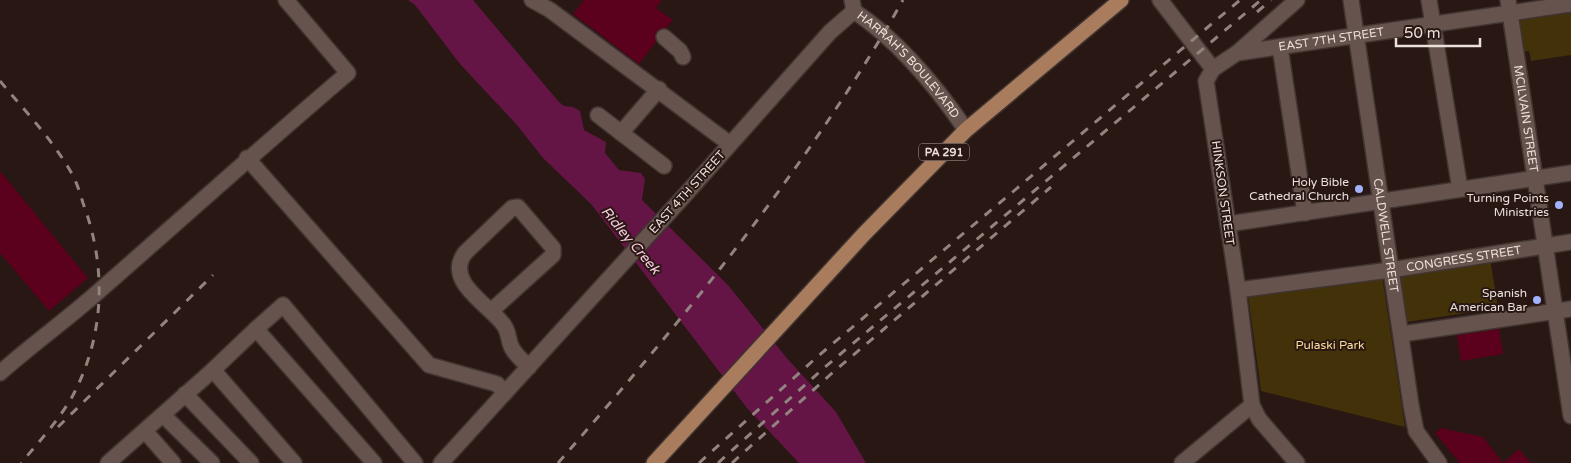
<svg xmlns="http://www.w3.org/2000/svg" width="1571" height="463" font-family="'Varela Round',sans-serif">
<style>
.green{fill:#423109}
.water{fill:#641546}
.building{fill:#5b001d}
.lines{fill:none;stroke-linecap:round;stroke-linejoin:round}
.minor-casing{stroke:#403432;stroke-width:18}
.major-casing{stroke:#403432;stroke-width:18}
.minor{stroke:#67534d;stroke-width:15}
.major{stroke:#a87c5c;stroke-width:15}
.rail{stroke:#91837e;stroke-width:3;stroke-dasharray:9 9;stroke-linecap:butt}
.poi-dot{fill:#a3b2fd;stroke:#281712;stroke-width:2}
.labels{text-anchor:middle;stroke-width:4;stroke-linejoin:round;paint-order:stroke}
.shield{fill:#281712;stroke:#b1a49f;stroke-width:1}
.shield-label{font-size:11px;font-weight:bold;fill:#ece0dc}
.street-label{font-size:12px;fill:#ece0dc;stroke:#281712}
.poi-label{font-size:12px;fill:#ece0dc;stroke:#281712;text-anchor:end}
.park-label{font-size:12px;fill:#fedd9a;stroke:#281712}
.water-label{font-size:14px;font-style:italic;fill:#facae1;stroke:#281712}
</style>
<rect width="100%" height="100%" fill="#281712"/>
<path class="green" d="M 1571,11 L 1571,55 L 1531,61 L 1529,51 L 1523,52 L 1518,19 Z
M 1490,258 L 1498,308 L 1407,322 L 1399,272 Z
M 1382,275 L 1405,427 L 1261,391 L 1248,295 Z"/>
<path class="water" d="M 408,0 L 473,0 L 559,102 L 564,106 L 573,107 L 580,111 L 584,130 L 606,142 L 605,153 L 619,170 L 641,173 L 645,179 L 642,200 L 728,285 L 785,356 L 836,412 L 866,463 L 799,463 L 747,408 L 591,204 L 543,158 L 516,124 L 460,64 L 415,5 Z"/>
<path class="building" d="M 584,0 L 662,0 L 656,8 L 673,20 L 666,28 L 657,31 L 656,42 L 639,64 L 573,14 Z
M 0,171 L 88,278 L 49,311 L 0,253 Z
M 1499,329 L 1503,354 L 1461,361 L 1457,335 Z
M 1441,428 L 1483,437 L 1503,463 L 1519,449 L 1531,463 L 1460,463 L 1435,433 Z"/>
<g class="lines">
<defs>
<g id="minor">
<path d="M 532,0 L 550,10 L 730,144"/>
<path id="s1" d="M 852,0 L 854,11 C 899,41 936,86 966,130"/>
<path d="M 1160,0 L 1213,69"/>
<path id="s2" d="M 1351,0 L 1411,405 L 1416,431 L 1439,463"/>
<path d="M 1429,0 L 1460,189"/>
<path id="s3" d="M 1508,0 L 1571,416"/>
<path d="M 664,37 L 680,51 L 683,57"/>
<path d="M 1280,47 L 1305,213"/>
<path d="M 1237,53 L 1297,0"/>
<path d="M 598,115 L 664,166"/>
<path d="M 621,133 L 659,89"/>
<path d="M 247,158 L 429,365 L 497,384 L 505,393"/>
<path d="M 1228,224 L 1571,173"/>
<path id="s4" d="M 1238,290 L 1390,270 L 1571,242"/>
<path d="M 491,311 L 553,255 L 553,248 L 518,207 L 512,208 L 465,253 C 444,281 488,304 503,324 C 509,331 508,339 511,346 C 514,354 523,361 529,367"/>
<path d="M 256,329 L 283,305 L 415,463"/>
<path d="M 1402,334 L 1571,309"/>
<path d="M 213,370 L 294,463"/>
<path d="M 0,373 C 29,347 61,324 91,298 C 177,223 261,147 348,73 L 286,0"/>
<path d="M 185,394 L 251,463"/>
<path d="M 163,415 L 212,463"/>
<path d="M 145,431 L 173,463"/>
<path d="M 108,463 L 213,370 L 256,329 L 374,463"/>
<path d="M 441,463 L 685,195 L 830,32 L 854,11"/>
<path d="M 1182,463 L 1252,405"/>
<path id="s5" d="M 1297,463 L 1259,419 L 1252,405 L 1238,290 L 1206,81 L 1213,69 L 1237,53 L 1571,4"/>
</g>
<path id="major" d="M 654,463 L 864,234 L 966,130 L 1121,0"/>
</defs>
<use href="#minor" class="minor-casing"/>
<use href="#major" class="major-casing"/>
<use href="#minor" class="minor"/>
<use href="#major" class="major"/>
<path class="rail" d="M 1257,12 L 1271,0
M 0,81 C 25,111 53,140 72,174 C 77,183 80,193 83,203 C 107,267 105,336 72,397 C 58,421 39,442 21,463
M 58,427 L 213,275
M 558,463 C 684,319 808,167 903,0
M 699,463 L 817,357 L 1240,0
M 718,463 L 825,367 L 1261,0
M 732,463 L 831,374 L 1051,187"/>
</g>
<g class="poi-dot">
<circle cx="1359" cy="189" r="5"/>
<circle cx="1559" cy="205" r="5"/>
<circle cx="1537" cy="300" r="5"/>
</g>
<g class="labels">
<rect class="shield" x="919" y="143.5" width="50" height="17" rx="4"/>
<g class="shield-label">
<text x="944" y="156">PA 291</text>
</g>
<g class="street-label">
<text dy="4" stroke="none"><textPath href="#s5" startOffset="539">EAST 7TH STREET</textPath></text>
<text dy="4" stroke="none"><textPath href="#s1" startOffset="88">HARRAH'S BOULEVARD</textPath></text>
<text dy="4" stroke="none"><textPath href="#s3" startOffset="120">MCILVAIN STREET</textPath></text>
<text transform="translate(687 192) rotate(-48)" y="4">EAST 4TH STREET</text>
<text transform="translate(1223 193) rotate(82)" y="4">HINKSON STREET</text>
<text dy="4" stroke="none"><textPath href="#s2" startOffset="238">CALDWELL STREET</textPath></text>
<text dy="4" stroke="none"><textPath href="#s4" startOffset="228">CONGRESS STREET</textPath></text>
</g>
<g class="poi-label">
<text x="1349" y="186">Holy Bible<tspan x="1349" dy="14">Cathedral Church</tspan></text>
<text x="1549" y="202">Turning Points<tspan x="1549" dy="14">Ministries</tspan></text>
<text x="1527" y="297">Spanish<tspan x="1527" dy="14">American Bar</tspan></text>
</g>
<g class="park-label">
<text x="1330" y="349">Pulaski Park</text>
</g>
<g class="water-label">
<text transform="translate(631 240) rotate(50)" y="5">Ridley Creek</text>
</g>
</g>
<path d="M1396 38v8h84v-8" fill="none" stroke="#ece0dc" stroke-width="2.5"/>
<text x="1404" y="38" font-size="15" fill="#ece0dc" stroke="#281712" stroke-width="4" paint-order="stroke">50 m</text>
</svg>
